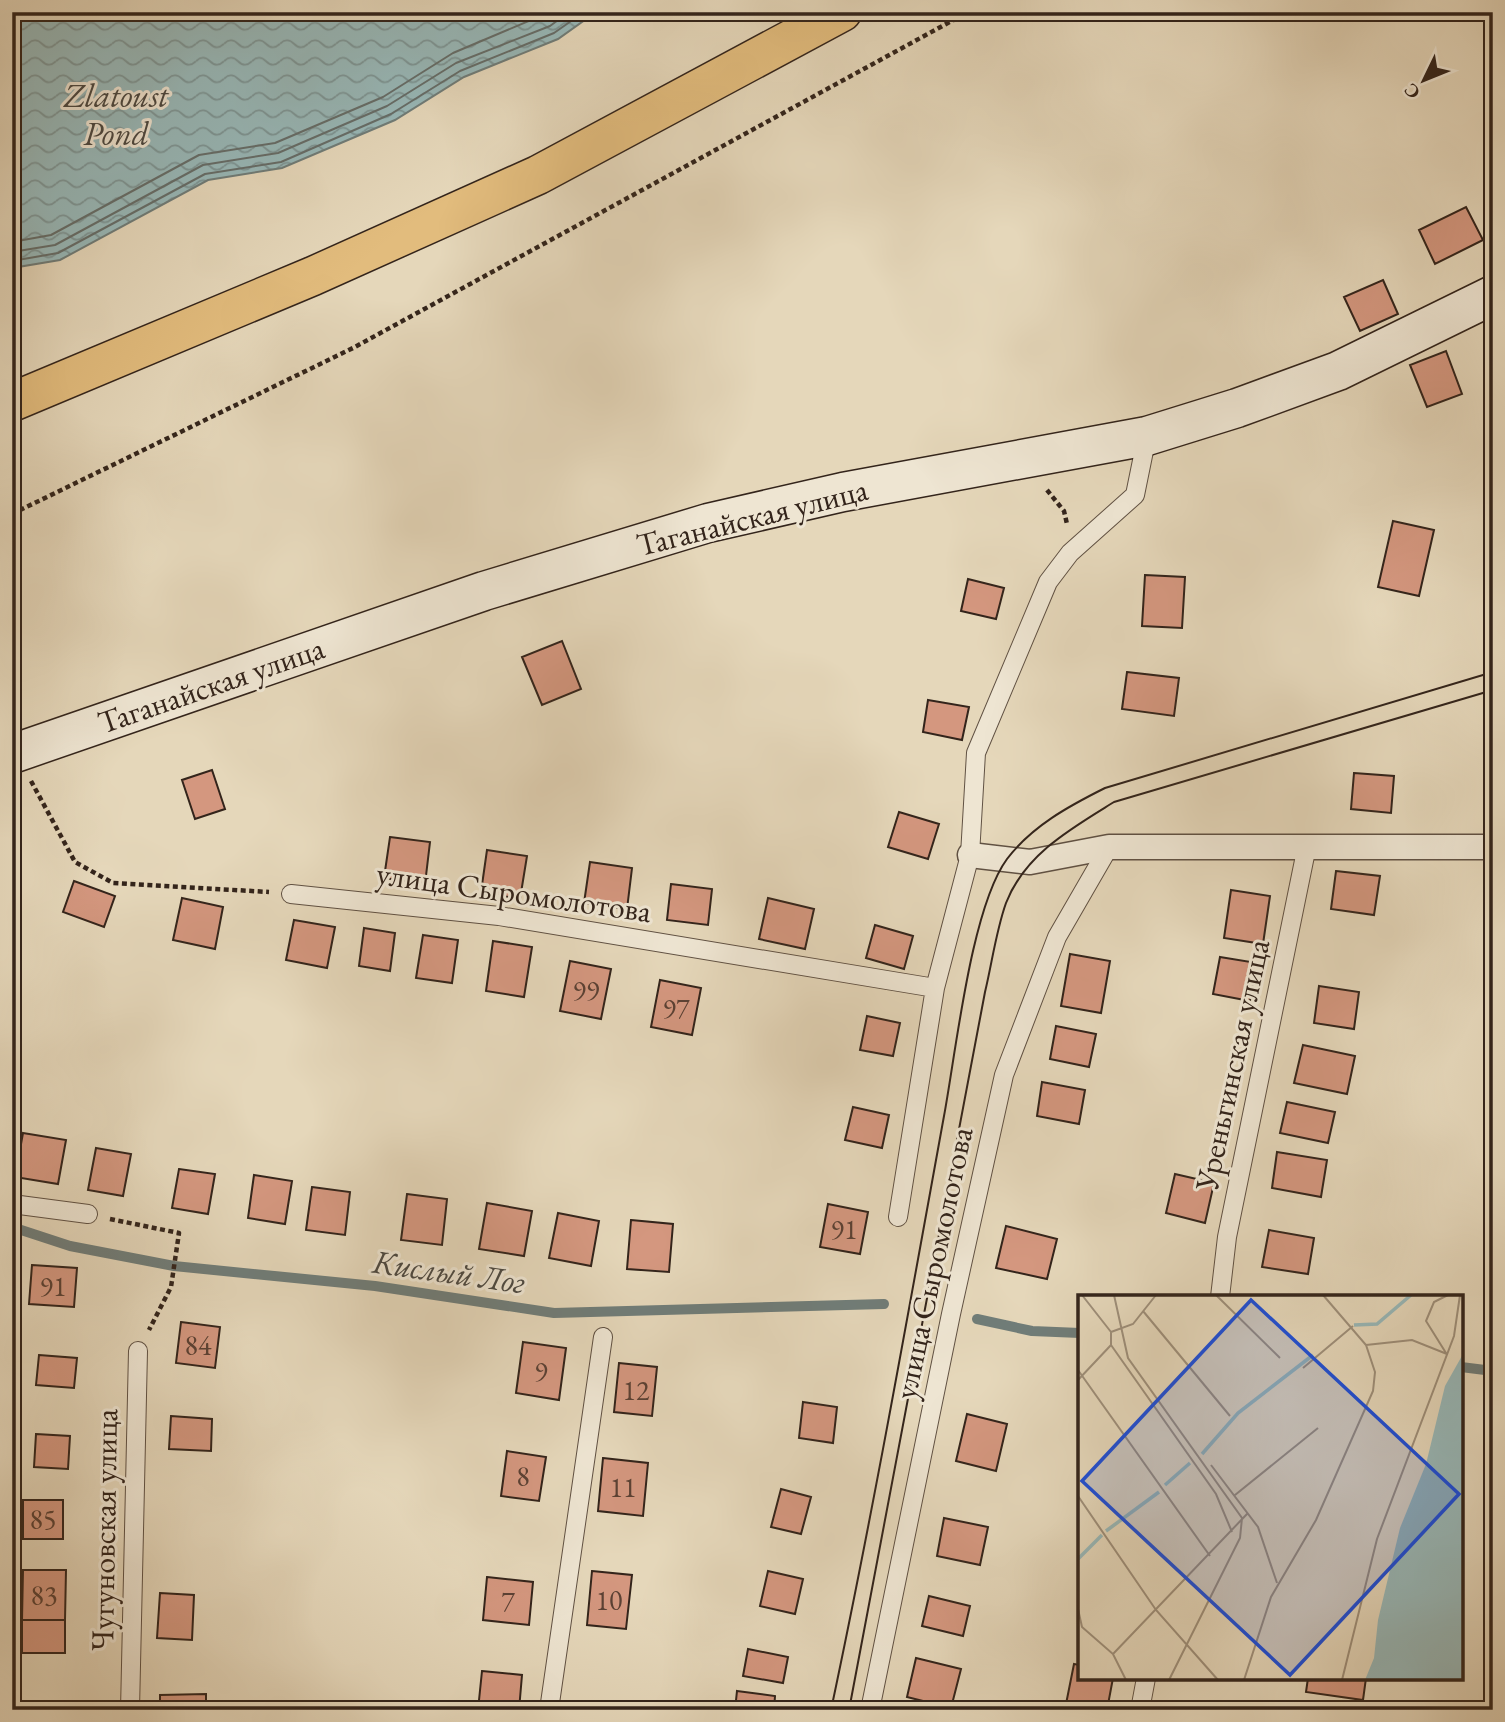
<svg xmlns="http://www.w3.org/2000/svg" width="1505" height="1722" font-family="'EB Garamond',serif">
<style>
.water{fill:url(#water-waves);stroke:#707d79;stroke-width:2}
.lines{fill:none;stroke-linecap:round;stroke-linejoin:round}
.shore{stroke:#666e6a;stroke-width:2}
.stream{stroke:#707d79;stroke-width:10}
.building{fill:#d4977f;stroke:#33241b;stroke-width:2}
.service-casing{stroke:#605143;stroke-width:20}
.pedestrian-casing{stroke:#605143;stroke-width:27}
.secondary-casing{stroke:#33241b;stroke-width:41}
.primary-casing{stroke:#33241b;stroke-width:41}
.path{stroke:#33241b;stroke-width:4.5;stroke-dasharray:5 3.5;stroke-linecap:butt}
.service{stroke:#eee5d2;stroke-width:18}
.pedestrian{stroke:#eee5d2;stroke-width:24}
.secondary{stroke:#eee5d2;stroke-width:38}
.primary{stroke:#e2bc7d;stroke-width:38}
.tram{stroke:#33241b;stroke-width:2}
.labels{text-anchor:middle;stroke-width:6;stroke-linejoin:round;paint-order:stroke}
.number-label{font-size:28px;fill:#5b4134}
.street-label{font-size:32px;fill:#33241b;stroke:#eee5d2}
.water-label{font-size:33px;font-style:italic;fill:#4c4942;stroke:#eee5d2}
.inset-river{fill:none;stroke:#98b8b8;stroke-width:3.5}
.inset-road{fill:none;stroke:#9e8f7a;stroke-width:2}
.view{fill:#1d4ed8;fill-opacity:0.15;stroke:#1d4ed8;stroke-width:3.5}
.inset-edge{fill:none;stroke:#33241b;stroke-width:3.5}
</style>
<defs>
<pattern id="water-waves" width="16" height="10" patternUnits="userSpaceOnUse" patternTransform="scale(1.75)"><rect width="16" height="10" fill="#98b8b8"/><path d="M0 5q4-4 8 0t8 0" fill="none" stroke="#7d9595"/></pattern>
</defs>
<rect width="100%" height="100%" fill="#e5d7ba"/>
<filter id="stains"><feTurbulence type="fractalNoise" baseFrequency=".00286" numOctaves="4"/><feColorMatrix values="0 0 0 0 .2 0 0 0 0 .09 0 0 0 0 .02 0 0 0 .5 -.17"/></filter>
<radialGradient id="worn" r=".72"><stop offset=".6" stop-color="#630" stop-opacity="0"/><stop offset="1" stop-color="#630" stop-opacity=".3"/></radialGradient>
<path class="water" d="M 12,12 L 596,12 L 558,39 L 464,77 L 395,120 L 282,168 L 208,180 L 60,260 L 12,268 Z"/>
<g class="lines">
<path class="shore" d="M 12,242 L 51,235 L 199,155 L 275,143 L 383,97 L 453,53 L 550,12
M 12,252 L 55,245 L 203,165 L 278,153 L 387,106 L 456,63 L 550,26 L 569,12
M 12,261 L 58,253 L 205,174 L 281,162 L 391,114 L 460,71 L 554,33 L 584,12"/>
<path class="stream" d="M 12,1227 L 70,1246 L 174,1266 L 375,1286 L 554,1313 L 884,1304
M 977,1319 L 1032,1331 L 1080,1333
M 1461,1367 L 1493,1371"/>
</g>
<path class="building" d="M 1466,207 L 1483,240 L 1435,264 L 1419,230 Z
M 1383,280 L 1398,314 L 1360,331 L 1344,297 Z
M 1446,351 L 1462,394 L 1427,407 L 1410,365 Z
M 1393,521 L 1434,530 L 1419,596 L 1378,587 Z
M 1145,575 L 1185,577 L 1182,628 L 1142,626 Z
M 968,579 L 1004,588 L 996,619 L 961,611 Z
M 562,641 L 581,689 L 542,705 L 522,657 Z
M 1127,672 L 1179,678 L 1174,716 L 1122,709 Z
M 928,700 L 969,707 L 962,740 L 923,732 Z
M 212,770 L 225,809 L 195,819 L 182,780 Z
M 1354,773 L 1394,776 L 1391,813 L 1351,809 Z
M 899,812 L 939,824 L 928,859 L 888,847 Z
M 390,837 L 430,842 L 425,884 L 384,878 Z
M 487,850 L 527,856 L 520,899 L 481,892 Z
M 590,862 L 632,868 L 627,909 L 584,903 Z
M 1336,871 L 1380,876 L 1374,915 L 1331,909 Z
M 74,881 L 115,896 L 104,927 L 63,912 Z
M 671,884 L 712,889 L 708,925 L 667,920 Z
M 1231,890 L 1270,896 L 1263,944 L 1224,938 Z
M 182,898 L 223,907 L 215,949 L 173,940 Z
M 768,898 L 814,909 L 805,949 L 759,939 Z
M 294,920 L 335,927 L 327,968 L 286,960 Z
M 875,925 L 913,936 L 904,969 L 866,958 Z
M 364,928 L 395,933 L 390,971 L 359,966 Z
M 423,935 L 458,940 L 452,983 L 416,978 Z
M 493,941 L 532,947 L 524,997 L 486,991 Z
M 1070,954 L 1110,961 L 1101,1013 L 1061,1006 Z
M 1220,957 L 1257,963 L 1250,1001 L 1213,994 Z
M 570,961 L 611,969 L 601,1019 L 560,1011 Z
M 660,980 L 701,988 L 692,1035 L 651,1027 Z
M 1319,986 L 1359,992 L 1354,1029 L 1314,1023 Z
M 867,1016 L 900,1023 L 893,1056 L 860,1050 Z
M 1056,1026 L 1096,1034 L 1089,1067 L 1050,1059 Z
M 1303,1045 L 1355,1056 L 1347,1094 L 1294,1083 Z
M 1042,1082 L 1085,1090 L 1079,1124 L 1037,1116 Z
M 1287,1102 L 1335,1112 L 1328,1143 L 1280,1133 Z
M 853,1107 L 889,1115 L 882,1148 L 845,1140 Z
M 23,1133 L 66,1140 L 58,1184 L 15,1177 Z
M 96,1148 L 131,1154 L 123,1196 L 88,1190 Z
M 1277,1152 L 1327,1160 L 1321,1197 L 1272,1188 Z
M 179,1169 L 215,1174 L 208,1214 L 172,1208 Z
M 1175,1174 L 1214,1183 L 1205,1223 L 1166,1213 Z
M 254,1175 L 292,1181 L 285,1224 L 248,1218 Z
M 312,1187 L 350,1192 L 345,1235 L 306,1230 Z
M 407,1194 L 447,1199 L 442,1245 L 401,1240 Z
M 487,1203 L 532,1211 L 524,1256 L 479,1249 Z
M 828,1204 L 868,1212 L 860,1254 L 820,1247 Z
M 558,1213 L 599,1221 L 591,1266 L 549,1258 Z
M 631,1220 L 673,1224 L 669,1272 L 627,1269 Z
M 1006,1226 L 1057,1239 L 1047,1279 L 996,1268 Z
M 1269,1230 L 1314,1238 L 1308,1274 L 1262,1267 Z
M 32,1265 L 77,1268 L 74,1307 L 29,1304 Z
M 181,1322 L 220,1327 L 215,1368 L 176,1363 Z
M 523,1342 L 566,1348 L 559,1400 L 516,1393 Z
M 39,1355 L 77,1358 L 74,1388 L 36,1385 Z
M 619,1363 L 657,1367 L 652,1416 L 614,1412 Z
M 803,1402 L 837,1407 L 833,1443 L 799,1438 Z
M 967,1414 L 1007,1424 L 996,1471 L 956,1461 Z
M 171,1416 L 212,1419 L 211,1451 L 169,1449 Z
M 36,1434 L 70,1436 L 68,1469 L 34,1467 Z
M 507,1451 L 546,1457 L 539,1501 L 501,1496 Z
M 603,1458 L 648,1463 L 643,1516 L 598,1511 Z
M 781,1489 L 811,1497 L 801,1534 L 771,1527 Z
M 23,1500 L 63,1500 L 63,1539 L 23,1539 Z
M 944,1518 L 988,1527 L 980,1565 L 937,1556 Z
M 23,1570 L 66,1570 L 65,1620 L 22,1620 Z
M 592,1571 L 632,1575 L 626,1629 L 587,1625 Z
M 768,1571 L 803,1579 L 795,1614 L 760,1606 Z
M 487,1577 L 533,1582 L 529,1625 L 483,1620 Z
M 160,1593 L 194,1595 L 192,1640 L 157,1638 Z
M 929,1596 L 970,1606 L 963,1636 L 922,1626 Z
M 22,1620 L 65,1620 L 65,1653 L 22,1653 Z
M 748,1649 L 788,1657 L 783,1683 L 743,1676 Z
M 916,1658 L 961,1669 L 951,1708 L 907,1697 Z
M 1074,1664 L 1080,1665 L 1080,1678 L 1113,1678 L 1107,1710 L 1065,1709 Z
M 482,1671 L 522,1675 L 519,1710 L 478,1710 Z
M 1308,1678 L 1366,1678 L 1363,1700 L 1306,1692 Z
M 737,1691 L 775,1696 L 774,1710 L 735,1710 Z
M 206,1694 L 206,1710 L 160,1710 L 160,1695 Z"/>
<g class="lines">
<defs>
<path id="service" d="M 291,894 L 499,916 L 935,988
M 12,1204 L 88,1214
M 898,1217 L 935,988 L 970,855 L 976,753 L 1048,582 L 1070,553 L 1135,495 L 1147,436
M 1220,1297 L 1227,1237 L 1307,846
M 130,1710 L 138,1351
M 549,1710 L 603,1337
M 870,1710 L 951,1314 L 1004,1075 L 1057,937 L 1109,847
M 1140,1710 L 1146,1678"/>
<path id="pedestrian" d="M 970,855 L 1030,862 L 1109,847 L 1493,847"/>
<path id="secondary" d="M 12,754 L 484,591 L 708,523 L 843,492 L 1147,436 L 1237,408 L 1338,371 L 1493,295"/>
<path id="primary" d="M 12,402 L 313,276 L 538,175 L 842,12"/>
</defs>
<use href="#service" class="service-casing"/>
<use href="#pedestrian" class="pedestrian-casing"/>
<use href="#secondary" class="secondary-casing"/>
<use href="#primary" class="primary-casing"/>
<path class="path" d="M 1047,490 L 1064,511 L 1067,524
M 12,514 L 353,348 L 968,12
M 31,781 L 75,862 L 113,883 L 269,892
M 110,1219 L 179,1233 L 171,1287 L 149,1330"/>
<use href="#service" class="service"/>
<use href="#pedestrian" class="pedestrian"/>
<use href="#secondary" class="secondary"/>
<use href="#primary" class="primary"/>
<path class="tram" d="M 831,1710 C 873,1512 908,1314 944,1116 C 956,1052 971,908 1007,859 C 1032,826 1069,806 1105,788 L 1493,672
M 849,1710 L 985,992 C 992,963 996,931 1006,903 C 1025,854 1072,828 1114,802 L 1493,690"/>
</g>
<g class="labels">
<g class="number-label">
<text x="586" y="1000">99</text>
<text x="676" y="1018">97</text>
<text x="844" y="1239">91</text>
<text x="53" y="1296">91</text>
<text x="198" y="1355">84</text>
<text x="541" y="1381">9</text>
<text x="636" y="1400">12</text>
<text x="523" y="1486">8</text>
<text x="623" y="1497">11</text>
<text x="43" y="1529">85</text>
<text x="44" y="1605">83</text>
<text x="609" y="1610">10</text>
<text x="508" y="1611">7</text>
</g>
<g class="street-label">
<text transform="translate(752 517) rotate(-14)" y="11">Таганайская улица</text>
<text transform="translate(211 685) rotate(-19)" y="11">Таганайская улица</text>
<text transform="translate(514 892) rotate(8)" y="11">улица Сыромолотова</text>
<text transform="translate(1232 1065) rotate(-78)" y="11">Уреньгинская улица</text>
<text transform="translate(933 1263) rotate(-78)" y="11">улица Сыромолотова</text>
<text transform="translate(104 1530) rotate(-89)" y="11">Чугуновская улица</text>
</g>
<g class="water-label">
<text x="116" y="107">Zlatoust<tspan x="116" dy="38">Pond</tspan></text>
<text transform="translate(449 1271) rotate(8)" y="12">Кислый Лог</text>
</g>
</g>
<g transform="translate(1078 1295)">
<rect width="385" height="385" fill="#e5d7ba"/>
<path d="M 385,59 L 385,385 L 287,385 L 296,363 L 300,325 L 322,233 L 348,169 L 367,91 Z" fill="#98b8b8"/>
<path class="inset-river" d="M 276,30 L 299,29 L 333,0M 124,159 L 160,118 L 235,60M 87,190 L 112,168M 28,236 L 81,197M 0,264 L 24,240"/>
<path class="inset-road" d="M 4,0 L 33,37M 36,0 L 50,63 L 164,223 L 162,243 L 91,385M 138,0 L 202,63M 65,16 L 152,121M 33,50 L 138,199 L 154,237M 288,50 L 334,45 L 369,59M 368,58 L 348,26 L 356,7 L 370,0M 225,73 L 275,31M 0,75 L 132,261M 0,85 L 33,50 L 33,37 L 55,29 L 78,0M 133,170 L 180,232 L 199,288M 157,200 L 240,133M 0,201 L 78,315 L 140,385M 0,314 L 4,332 L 35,359 L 48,385M 35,359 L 169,219M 166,385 L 193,302 L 238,225 L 295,96 L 297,77 L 288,50 L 245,0M 264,385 L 299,244 L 376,41 L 382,0"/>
<path class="view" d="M 173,5 L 381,199 L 212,380 L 4,186 Z"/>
<rect width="385" height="385" class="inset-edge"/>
</g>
<rect width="1505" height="1722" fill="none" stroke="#e5d7ba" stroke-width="42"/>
<rect x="14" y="14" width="1477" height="1694" fill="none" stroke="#33241b" stroke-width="3.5"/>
<rect x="21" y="21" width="1463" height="1680" fill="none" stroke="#33241b" stroke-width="2"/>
<g transform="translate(1424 80) rotate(227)" stroke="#eee5d2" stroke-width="5" paint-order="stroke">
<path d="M0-5L12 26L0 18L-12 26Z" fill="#33241b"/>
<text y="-10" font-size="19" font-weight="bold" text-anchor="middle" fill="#33241b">С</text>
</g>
<rect width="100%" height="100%" filter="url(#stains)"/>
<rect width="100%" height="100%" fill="url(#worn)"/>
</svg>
